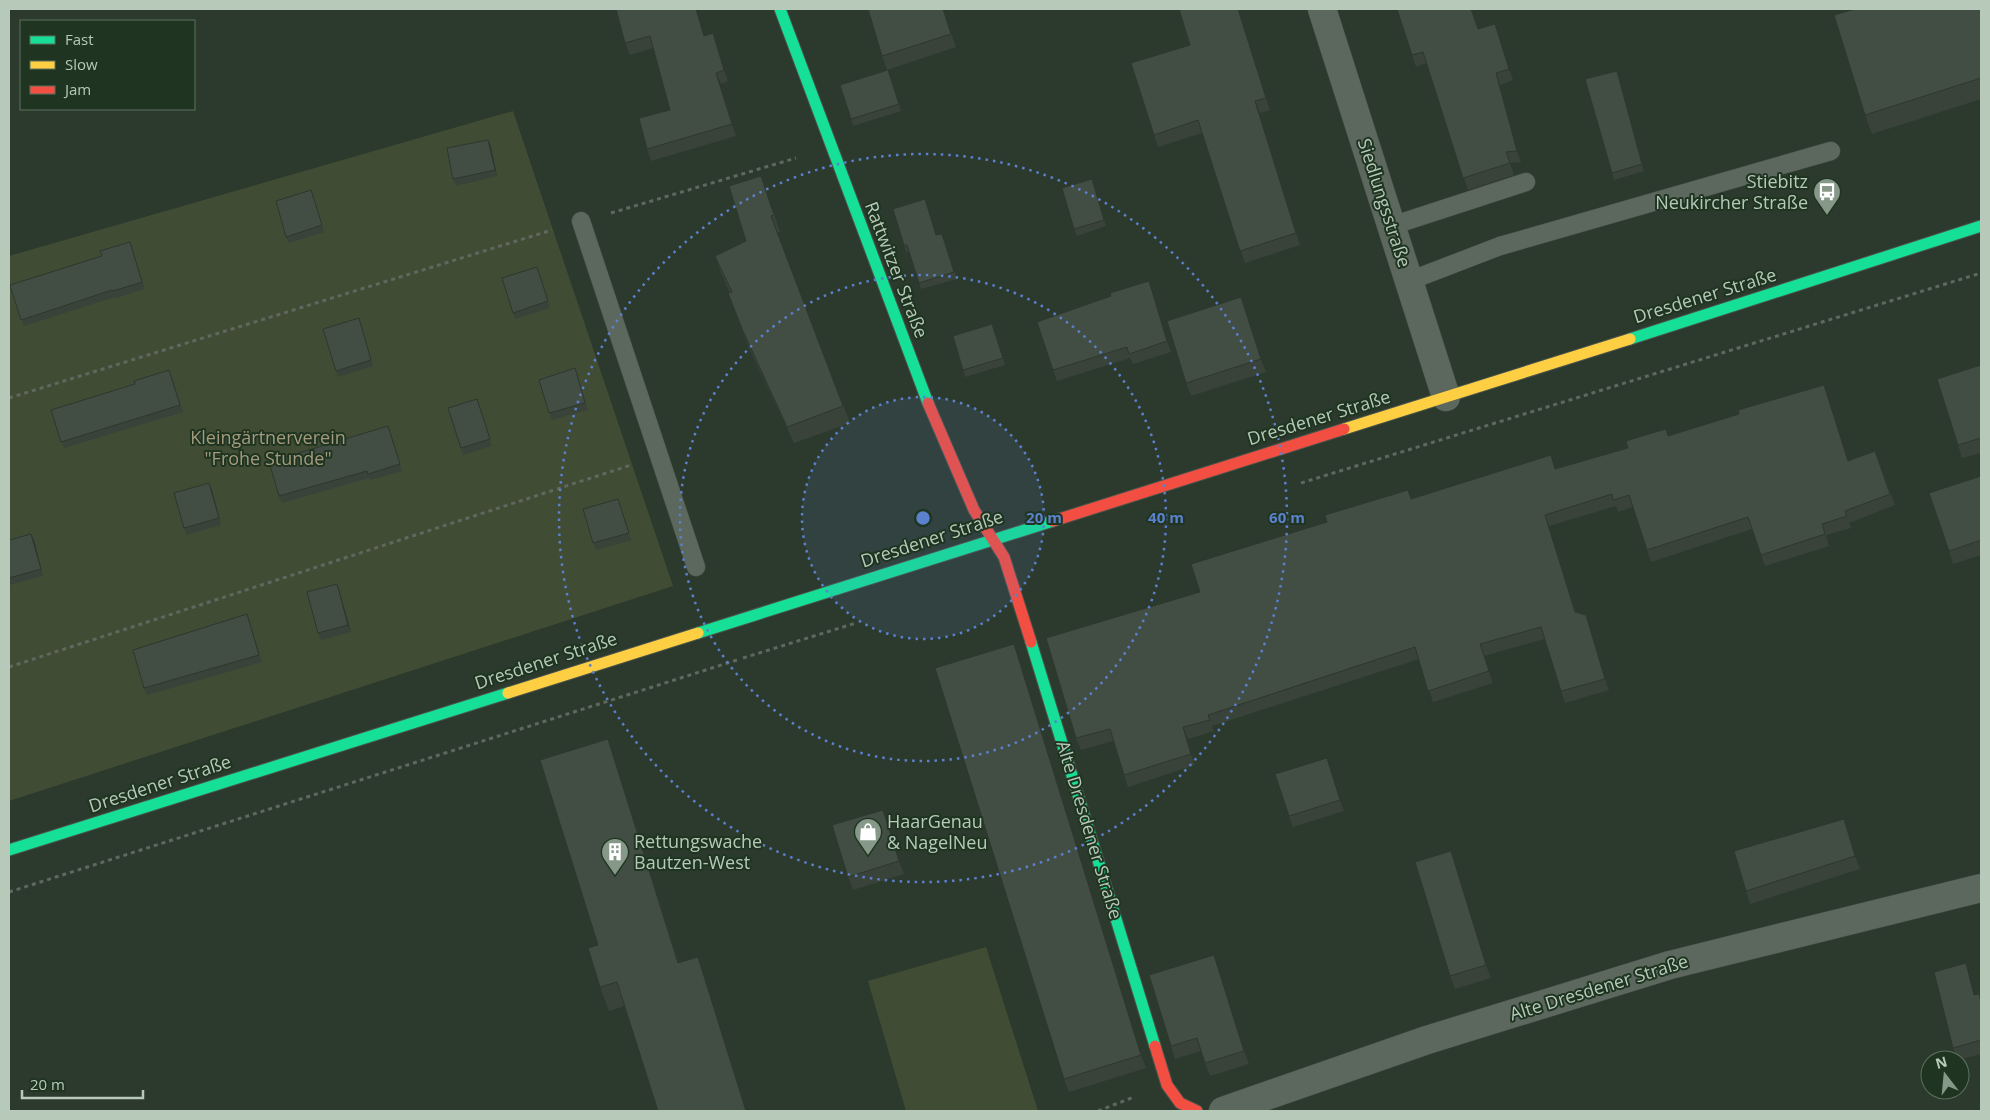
<svg xmlns="http://www.w3.org/2000/svg" width="1990" height="1120" font-family="'Open Sans',sans-serif">
<style>
.green{fill:#414c34}
.lines{fill:none;stroke-linecap:round;stroke-linejoin:round}
.lane-casing{stroke:#4a544b;stroke-width:19}
.street-casing{stroke:#4a544b;stroke-width:29}
.fast-casing{stroke:#4a544b;stroke-width:13}
.slow-casing{stroke:#4a544b;stroke-width:13}
.jam-casing{stroke:#4a544b;stroke-width:13}
.path{stroke:#5f685f;stroke-width:3;stroke-dasharray:4 4;stroke-linecap:butt}
.lane{stroke:#5c675e;stroke-width:18}
.street{stroke:#5c675e;stroke-width:28}
.fast{stroke:#16e098;stroke-width:11}
.slow{stroke:#ffcf43;stroke-width:11}
.jam{stroke:#f24e42;stroke-width:11}
.wall{fill:#39433a}
.shaded-wall{fill:#2e372f}
.building{fill:#424e43;stroke:#2e372f}
.ring{fill:none;stroke:#5b80cc;stroke-width:2.5;stroke-dasharray:2.5 5}
.labels{text-anchor:middle;stroke-width:4;stroke-linejoin:round;paint-order:stroke}
.poi-label{font-size:18px;fill:#b7cab9;stroke:#1f3521;text-anchor:start}
.street-label{font-size:18px;fill:#b7cab9;stroke:#1f3521}
.park-label{font-size:18px;fill:#a49a7d;stroke:#1f3521}
.centre{fill:#5b80cc;stroke:#1f3521;stroke-width:2.5}
.ring-label{font-size:15px;text-anchor:middle;font-weight:bold;fill:#5b80cc;stroke:#1f3521;stroke-width:4;stroke-linejoin:round;paint-order:stroke}
</style>
<rect width="100%" height="100%" fill="#2c3a2d"/>
<path class="green" d="M 513,111 L 673,586 L 9,801 L 9,256 Z
M 986,947 L 1038,1111 L 906,1111 L 868,981 Z"/>
<g class="lines">
<defs>
<path id="lane" d="M 581,221 L 696,567
M 1391,226 L 1526,182
M 1409,281 L 1500,246 L 1831,151"/>
<path id="street" d="M 1322,9 L 1446,397
M 1223,1111 L 1427,1040 L 1670,965 L 1981,888"/>
<path id="fast" d="M 780,9 L 928,403
M 1630,339 L 1981,226
M 698,633 L 1053,521
M 1031,642 L 1155,1046
M 9,850 L 508,693"/>
<path id="slow" d="M 1344,429 L 1630,339
M 508,693 L 698,633"/>
<path id="jam" d="M 928,403 L 974,510 L 1004,557 L 1031,642
M 1053,521 L 1344,429
M 1155,1046 L 1167,1085 L 1180,1103 L 1197,1111"/>
</defs>
<use href="#lane" class="lane-casing"/>
<use href="#street" class="street-casing"/>
<use href="#fast" class="fast-casing"/>
<use href="#slow" class="slow-casing"/>
<use href="#jam" class="jam-casing"/>
<path class="path" d="M 611,213 L 796,158
M 9,398 L 552,230
M 1301,483 L 1981,273
M 743,658 L 856,623
M 9,667 L 631,465
M 9,892 L 737,660
M 1098,1111 L 1134,1097"/>
<use href="#lane" class="lane"/>
<use href="#street" class="street"/>
<use href="#fast" class="fast"/>
<use href="#slow" class="slow"/>
<use href="#jam" class="jam"/>
</g>
<path class="wall" d="M 616,9 L 704,36 L 713,33 L 728,81 L 721,84 L 736,136 L 651,161 L 647,149 L 670,110 L 653,48 L 630,55 L 625,43 Z
M 943,9 L 956,47 L 887,70 L 882,56 Z
M 1179,9 L 1239,9 L 1270,110 L 1260,113 L 1300,245 L 1245,263 L 1202,133 L 1158,147 L 1154,135 L 1190,45 Z
M 1397,9 L 1472,9 L 1478,29 L 1495,24 L 1513,80 L 1500,85 L 1521,162 L 1510,163 L 1514,175 L 1468,190 L 1427,63 L 1416,67 Z
M 1981,9 L 1981,99 L 1872,134 L 1865,115 Z
M 1617,71 L 1644,171 L 1614,180 L 1612,173 Z
M 891,77 L 901,111 L 853,126 L 851,119 Z
M 488,140 L 491,147 L 497,176 L 456,186 L 453,179 Z
M 761,176 L 780,232 L 777,232 L 850,423 L 794,443 L 749,348 L 728,293 L 730,293 L 721,273 L 715,256 L 746,241 Z
M 1092,179 L 1106,226 L 1077,236 L 1074,229 Z
M 311,190 L 324,232 L 289,243 L 286,237 Z
M 942,234 L 957,279 L 921,289 L 909,252 L 906,252 L 904,245 Z
M 132,249 L 145,289 L 115,298 L 115,297 L 24,326 L 10,285 Z
M 537,267 L 550,308 L 515,319 L 513,313 Z
M 1153,292 L 1171,352 L 1133,364 L 1130,358 L 1057,381 L 1053,370 Z
M 1241,297 L 1266,372 L 1191,396 L 1186,383 Z
M 359,318 L 373,366 L 338,377 L 336,371 Z
M 992,324 L 1005,365 L 965,377 L 963,370 Z
M 1981,365 L 1981,453 L 1962,458 L 1958,445 Z
M 575,368 L 588,410 L 552,420 L 549,413 Z
M 172,377 L 183,412 L 64,448 L 51,410 Z
M 1829,396 L 1849,460 L 1875,451 L 1895,505 L 1849,523 L 1851,528 L 1826,535 L 1829,546 L 1765,566 L 1752,529 L 1651,562 L 1633,507 L 1618,512 L 1616,506 L 1549,526 L 1576,612 L 1590,626 L 1609,690 L 1565,703 L 1544,639 L 1484,656 L 1493,683 L 1433,702 L 1419,659 L 1212,726 L 1214,731 L 1188,739 L 1195,765 L 1128,787 L 1113,741 L 1081,750 L 1076,738 L 1200,592 L 1411,499 L 1556,469 L 1668,436 Z
M 477,399 L 492,446 L 463,455 L 448,408 Z
M 391,433 L 402,471 L 370,480 L 369,478 L 282,503 L 279,496 Z
M 1981,476 L 1981,555 L 1953,564 L 1949,551 Z
M 212,490 L 221,525 L 186,535 L 184,528 Z
M 618,499 L 631,540 L 596,550 L 593,543 Z
M 9,540 L 34,540 L 43,576 L 9,585 Z
M 339,590 L 351,632 L 321,640 L 318,633 Z
M 247,614 L 262,662 L 147,695 L 144,688 Z
M 1019,657 L 1146,1068 L 1069,1092 L 1064,1079 Z
M 608,739 L 616,763 L 679,963 L 698,957 L 706,981 L 747,1111 L 658,1111 L 624,1006 L 609,1011 L 600,987 L 598,945 Z
M 1331,769 L 1344,811 L 1293,827 L 1289,816 Z
M 1844,819 L 1860,869 L 1750,904 L 1746,891 Z
M 888,823 L 904,874 L 853,890 L 848,877 Z
M 1451,851 L 1491,978 L 1455,989 L 1450,976 Z
M 1219,968 L 1249,1064 L 1210,1076 L 1201,1051 L 1175,1059 L 1171,1046 Z
M 1971,976 L 1975,995 L 1979,994 L 1981,1000 L 1981,1054 L 1958,1060 L 1953,1048 Z"/>
<path class="shaded-wall" d="M 696,9 L 697,9 L 708,48 L 704,36 Z
M 1238,9 L 1239,9 L 1270,110 L 1266,98 Z
M 1495,24 L 1499,35 L 1513,80 L 1509,69 Z
M 713,33 L 717,45 L 728,81 L 724,70 Z
M 1617,71 L 1619,77 L 1644,171 L 1642,164 Z
M 716,73 L 721,84 L 736,136 L 732,124 Z
M 1496,73 L 1500,85 L 1521,162 L 1517,151 Z
M 1255,101 L 1260,113 L 1300,245 L 1296,233 Z
M 488,140 L 491,147 L 497,176 L 495,170 Z
M 1149,281 L 1153,292 L 1171,352 L 1167,341 Z
M 1241,297 L 1246,310 L 1266,372 L 1261,359 Z
M 1824,385 L 1829,396 L 1853,472 L 1848,461 Z
M 209,483 L 212,490 L 221,525 Z
M 1545,515 L 1549,526 L 1579,623 L 1575,612 Z
M 31,534 L 34,540 L 43,576 Z
M 337,584 L 339,590 L 351,632 L 348,625 Z
M 1586,615 L 1590,626 L 1609,690 L 1605,679 Z
M 1014,644 L 1019,657 L 1146,1068 L 1141,1055 Z
M 1183,727 L 1188,739 L 1195,765 L 1191,754 Z
M 608,739 L 616,763 L 686,987 L 678,963 Z
M 1327,758 L 1331,769 L 1344,811 L 1340,800 Z
M 883,810 L 888,823 L 904,874 L 899,861 Z
M 1844,819 L 1848,832 L 1860,869 L 1855,856 Z
M 1451,851 L 1456,864 L 1491,978 L 1486,965 Z
M 1214,955 L 1219,968 L 1249,1064 L 1244,1051 Z
M 698,957 L 706,981 L 747,1111 L 746,1111 Z
M 1966,963 L 1971,976 L 1978,1008 L 1974,995 Z"/>
<path class="building" d="M 616,9 L 696,9 L 704,36 L 713,33 L 724,70 L 716,73 L 732,124 L 647,149 L 639,118 L 670,110 L 650,36 L 625,43 Z
M 868,9 L 943,9 L 951,34 L 882,56 Z
M 1179,9 L 1238,9 L 1266,98 L 1255,101 L 1296,233 L 1240,251 L 1198,120 L 1154,135 L 1131,63 L 1190,45 Z
M 1397,9 L 1471,9 L 1478,29 L 1495,24 L 1509,69 L 1496,73 L 1517,151 L 1506,152 L 1510,163 L 1463,178 L 1423,52 L 1412,55 Z
M 1855,9 L 1981,9 L 1981,78 L 1865,115 L 1834,15 Z
M 888,70 L 899,104 L 851,119 L 840,85 Z
M 1617,71 L 1642,164 L 1612,173 L 1585,79 Z
M 488,140 L 495,170 L 453,179 L 447,148 Z
M 761,176 L 774,215 L 771,216 L 843,406 L 787,427 L 743,331 L 728,293 L 732,292 L 715,256 L 746,241 L 729,186 Z
M 1092,179 L 1104,220 L 1074,229 L 1062,188 Z
M 311,190 L 322,225 L 286,237 L 276,201 Z
M 925,199 L 936,235 L 942,234 L 954,272 L 919,283 L 907,245 L 904,245 L 893,209 Z
M 130,242 L 142,282 L 113,291 L 112,290 L 21,320 L 10,285 L 102,256 L 100,251 Z
M 537,267 L 548,301 L 513,313 L 502,278 Z
M 1149,281 L 1167,341 L 1129,354 L 1127,347 L 1053,370 L 1037,322 L 1111,296 L 1110,293 Z
M 1241,297 L 1261,359 L 1186,383 L 1167,321 Z
M 359,318 L 371,360 L 336,371 L 323,329 Z
M 992,324 L 1003,358 L 963,370 L 953,336 Z
M 1981,365 L 1981,438 L 1958,445 L 1937,379 Z
M 575,368 L 585,403 L 549,413 L 539,380 Z
M 169,370 L 180,405 L 61,442 L 51,410 L 135,384 L 134,381 Z
M 1824,385 L 1848,461 L 1875,451 L 1890,494 L 1845,511 L 1847,516 L 1822,524 L 1825,534 L 1761,555 L 1748,517 L 1647,550 L 1629,495 L 1613,500 L 1612,494 L 1545,515 L 1575,612 L 1586,615 L 1605,679 L 1561,691 L 1541,627 L 1480,644 L 1489,671 L 1428,691 L 1415,647 L 1208,715 L 1210,720 L 1183,727 L 1191,754 L 1124,775 L 1110,729 L 1076,738 L 1046,638 L 1200,592 L 1191,564 L 1327,522 L 1325,515 L 1408,490 L 1411,499 L 1551,455 L 1555,469 L 1628,448 L 1626,441 L 1645,435 L 1666,429 L 1668,436 L 1739,414 L 1738,410 Z
M 477,399 L 490,439 L 461,448 L 448,408 Z
M 388,426 L 400,464 L 368,474 L 367,471 L 279,496 L 269,462 Z
M 1981,476 L 1981,540 L 1949,551 L 1929,493 Z
M 209,483 L 219,518 L 184,528 L 174,493 Z
M 618,499 L 629,533 L 593,543 L 583,509 Z
M 31,534 L 41,569 L 9,578 L 9,540 Z
M 337,584 L 348,625 L 318,633 L 307,592 Z
M 247,614 L 259,655 L 144,688 L 133,650 Z
M 1014,644 L 1141,1055 L 1064,1079 L 935,668 Z
M 608,739 L 678,963 L 698,957 L 746,1111 L 658,1111 L 617,982 L 600,987 L 588,948 L 598,945 L 540,760 Z
M 1327,758 L 1340,800 L 1289,816 L 1275,774 Z
M 883,810 L 899,861 L 848,877 L 832,825 Z
M 1844,819 L 1855,856 L 1746,891 L 1734,851 Z
M 1451,851 L 1486,965 L 1450,976 L 1415,862 Z
M 1214,955 L 1244,1051 L 1205,1063 L 1197,1038 L 1171,1046 L 1149,975 Z
M 1966,963 L 1974,995 L 1979,994 L 1981,1002 L 1981,1040 L 1953,1048 L 1934,972 Z"/>
<circle cx="923" cy="518" r="121" fill="#5b80cc" fill-opacity=".12"/>
<g class="ring">
<circle cx="923" cy="518" r="121"/>
<circle cx="923" cy="518" r="243"/>
<circle cx="923" cy="518" r="364"/>
</g>
<defs>
<symbol id="bus-pin" viewBox="-11 -11 22 30"><path d="M0 17L-7.5 6A9.5 9.5 0 1 1 7.5 6Z" fill="#869888" stroke="#1f3521"/><path d="M-5-6H5V4H4V6H2V4H-2V6H-4V4H-5ZM-3.5-4V0h7V-4ZM-3.5 1.2v1.5H-2V1.2ZM2 1.2v1.5H3.5V1.2Z" fill="#fff"/></symbol>
<symbol id="shop-pin" viewBox="-11 -11 22 30"><path d="M0 17L-7.5 6A9.5 9.5 0 1 1 7.5 6Z" fill="#869888" stroke="#1f3521"/><path d="M-5-2.5h2.3a2.7 3.5 0 0 1 5.4 0H5L5.5 6h-11ZM-1.5-2.5h3a1.5 2.3 0 0 0-3 0Z" fill="#fff"/></symbol>
<symbol id="building-pin" viewBox="-11 -11 22 30"><path d="M0 17L-7.5 6A9.5 9.5 0 1 1 7.5 6Z" fill="#869888" stroke="#1f3521"/><path d="M-4-6H4V6H1V3H-1V6H-4ZM-2.5-4.3h1.7v1.8h-1.7ZM.8-4.3h1.7v1.8H.8ZM-2.5-1h1.7V.8h-1.7ZM.8-1h1.7V.8H.8Z" fill="#fff"/></symbol>
</defs>
<g fill-rule="evenodd">
<use href="#bus-pin" x="1811" y="176" width="32" height="43"/>
<use href="#shop-pin" x="852" y="816" width="32" height="43"/>
<use href="#building-pin" x="599" y="836" width="32" height="43"/>
</g>
<g class="labels">
<g class="poi-label">
<text x="1808" y="188" text-anchor="end">Stiebitz<tspan x="1808" dy="21">Neukircher Straße</tspan></text>
<text x="887" y="828">HaarGenau<tspan x="887" dy="21">&amp; NagelNeu</tspan></text>
<text x="634" y="848">Rettungswache<tspan x="634" dy="21">Bautzen-West</tspan></text>
</g>
<g class="street-label">
<text transform="translate(1384 203) rotate(72)" y="6">Siedlungsstraße</text>
<text transform="translate(896 270) rotate(69)" y="6">Rattwitzer Straße</text>
<text transform="translate(1705 296) rotate(-17)" y="6">Dresdener Straße</text>
<text transform="translate(1319 418) rotate(-17)" y="6">Dresdener Straße</text>
<text transform="translate(932 539) rotate(-18)" y="6">Dresdener Straße</text>
<text transform="translate(546 661) rotate(-18)" y="6">Dresdener Straße</text>
<text transform="translate(160 784) rotate(-18)" y="6">Dresdener Straße</text>
<text transform="translate(1089 830) rotate(73)" y="6">Alte Dresdener Straße</text>
<text transform="translate(1599 988) rotate(-17)" y="6">Alte Dresdener Straße</text>
</g>
<g class="park-label">
<text x="268" y="444">Kleingärtnerverein<tspan x="268" dy="21">"Frohe Stunde"</tspan></text>
</g>
</g>
<circle cx="923" cy="518" r="8" class="centre"/>
<g class="ring-label">
<text x="1044" y="523">20 m</text>
<text x="1166" y="523">40 m</text>
<text x="1287" y="523">60 m</text>
</g>
<rect width="1990" height="1120" fill="none" stroke="#b7cab9" stroke-width="20"/>
<rect x="20" y="20" width="175" height="90" fill="#1f3521" stroke="#5c715e"/>
<rect x="30" y="36" width="25" height="8" fill="#16e098" stroke="#5c715e"/>
<text x="65" y="45" font-size="15" fill="#b7cab9">Fast</text>
<rect x="30" y="61" width="25" height="8" fill="#ffcf43" stroke="#5c715e"/>
<text x="65" y="70" font-size="15" fill="#b7cab9">Slow</text>
<rect x="30" y="86" width="25" height="8" fill="#f24e42" stroke="#5c715e"/>
<text x="65" y="95" font-size="15" fill="#b7cab9">Jam</text>
<g transform="translate(1945 1075) rotate(344)"><circle r="24" fill="#1f3521" stroke="#5c715e"/>
<path d="M0-4L9 19L0 12L-9 19Z" fill="#869888"/>
<text y="-8" font-size="14" font-weight="bold" text-anchor="middle" fill="#b7cab9">N</text>
</g>
<path d="M22 1090v8h121v-8" fill="none" stroke="#b7cab9" stroke-width="2.5"/>
<text x="30" y="1090" font-size="15" fill="#b7cab9" stroke="#1f3521" stroke-width="4" paint-order="stroke">20 m</text>
</svg>
